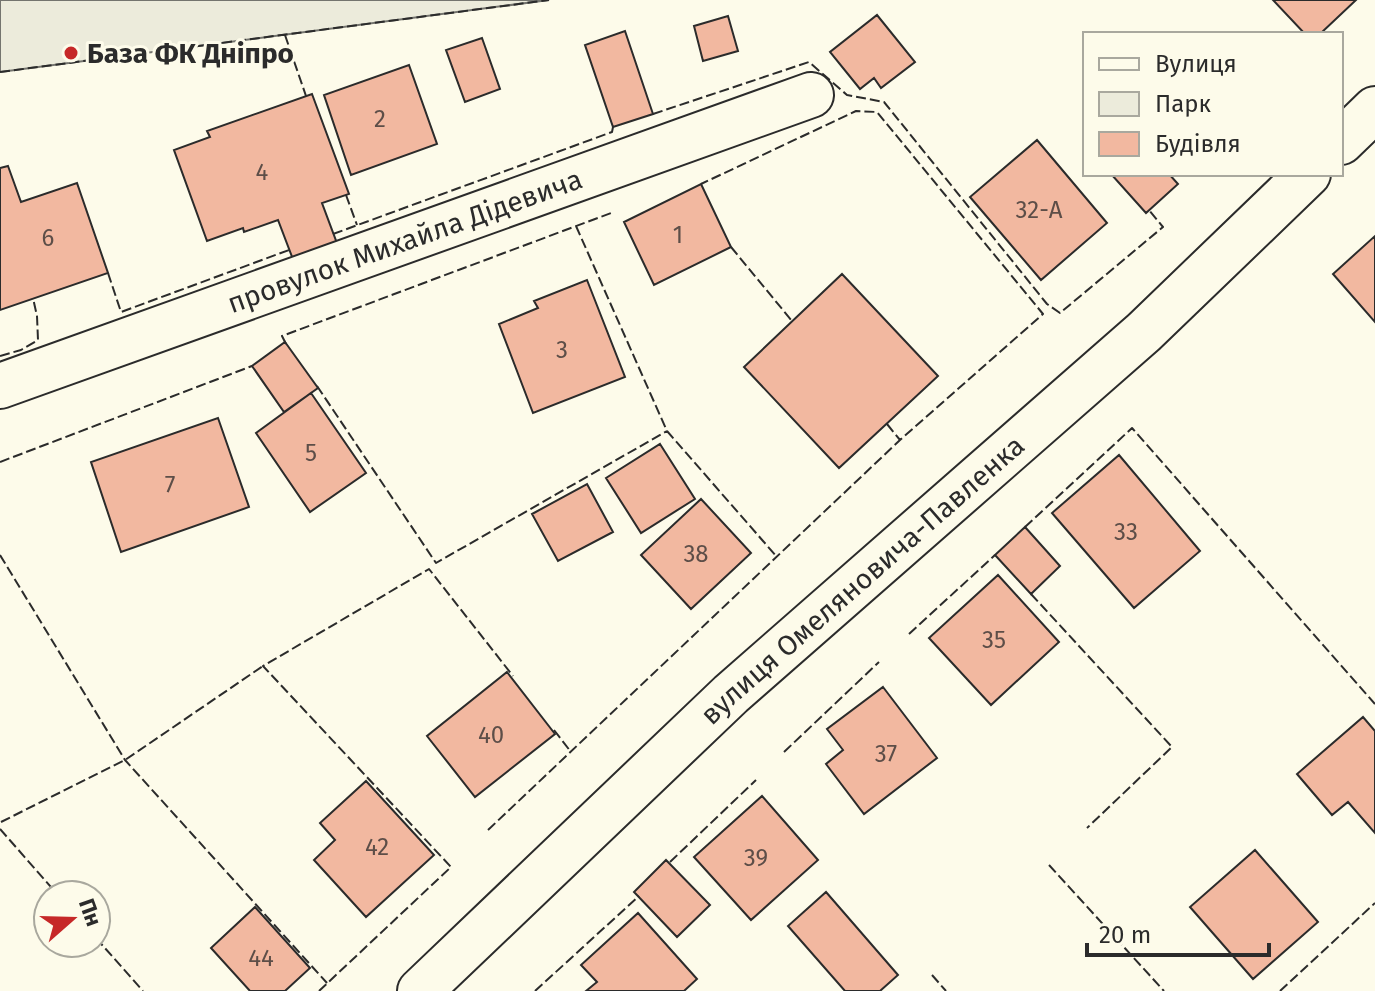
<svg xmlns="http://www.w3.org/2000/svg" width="1375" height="991" font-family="'Fira Sans',sans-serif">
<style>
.green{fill:#ecebdb;stroke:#74746e;stroke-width:2}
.building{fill:#f2b8a0;stroke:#2b2b2b;stroke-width:2}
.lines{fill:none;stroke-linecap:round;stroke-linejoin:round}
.minor-casing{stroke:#2b2b2b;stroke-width:48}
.minor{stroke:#fdfbea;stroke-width:44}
.fence{stroke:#2b2b2b;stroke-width:2;stroke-dasharray:10 4;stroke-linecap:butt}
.poi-dot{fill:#c62828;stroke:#fdfbea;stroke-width:3}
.labels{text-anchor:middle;stroke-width:6;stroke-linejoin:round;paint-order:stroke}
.number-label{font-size:24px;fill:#5d4e48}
.poi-label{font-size:28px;font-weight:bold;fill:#2b2b2b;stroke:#fdfbea;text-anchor:start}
.street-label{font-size:28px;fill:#2b2b2b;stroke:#fdfbea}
</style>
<rect width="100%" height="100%" fill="#fdfbea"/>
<path class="green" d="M 0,0 L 549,0 L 0,72 Z"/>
<path class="building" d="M 1273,0 L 1356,0 L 1320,34 L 1305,34 Z
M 877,15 L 915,62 L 881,88 L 874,78 L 860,89 L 830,52 Z
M 728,16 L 738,51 L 703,61 L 694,26 Z
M 625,31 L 653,114 L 613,127 L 585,45 Z
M 482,38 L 500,89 L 465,102 L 446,50 Z
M 409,65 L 437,144 L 351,175 L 324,95 Z
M 312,94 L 349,194 L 322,203 L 338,246 L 294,262 L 278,220 L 244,232 L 243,228 L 207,241 L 174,150 L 210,137 L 207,131 Z
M 1037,140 L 1107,223 L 1041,280 L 970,197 Z
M 8,166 L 21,202 L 77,183 L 108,273 L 0,310 L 0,168 Z
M 1111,174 L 1169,174 L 1178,184 L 1146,213 Z
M 701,184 L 731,247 L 654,285 L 624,222 Z
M 1375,236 L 1375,322 L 1333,274 Z
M 842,274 L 938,376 L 839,468 L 744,367 Z
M 587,280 L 625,377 L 533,413 L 499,324 L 538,308 L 534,301 Z
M 285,342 L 318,388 L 284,412 L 252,366 Z
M 311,393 L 366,473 L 310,512 L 256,433 Z
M 218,418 L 249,507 L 121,552 L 91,462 Z
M 660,444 L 695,499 L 641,533 L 606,478 Z
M 1119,455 L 1200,551 L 1134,608 L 1052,513 Z
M 587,484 L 613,532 L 558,561 L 532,514 Z
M 701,499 L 751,553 L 691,609 L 641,555 Z
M 1025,527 L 1060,566 L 1031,594 L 995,555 Z
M 998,575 L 1059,642 L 991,705 L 929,638 Z
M 507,672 L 555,734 L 475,797 L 427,736 Z
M 883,687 L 937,758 L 864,814 L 826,764 L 843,750 L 827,729 Z
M 1363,717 L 1375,731 L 1375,833 L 1348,802 L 1332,815 L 1297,774 Z
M 366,781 L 434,855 L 366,917 L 314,860 L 335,840 L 320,823 Z
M 762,796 L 818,860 L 751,920 L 694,857 Z
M 1255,850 L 1318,922 L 1253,979 L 1190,907 Z
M 666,860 L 710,905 L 677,937 L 634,892 Z
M 826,892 L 898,975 L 880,991 L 845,991 L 788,926 Z
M 255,907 L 310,968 L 285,991 L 250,991 L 211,948 Z
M 638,913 L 697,979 L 684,991 L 586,991 L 597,982 L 581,965 Z"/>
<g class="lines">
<defs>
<g id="minor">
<path d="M 1341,142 L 1375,109"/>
<path id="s1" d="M 0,386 L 811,95"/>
<path id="s2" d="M 420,991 L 731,694 L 1144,332 L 1308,174"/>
</g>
</defs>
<use href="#minor" class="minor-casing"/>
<use href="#minor" class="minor"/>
<path class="fence" d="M 285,35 L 306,96
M 0,72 L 549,0
M 653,114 L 809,62 L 847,95 L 884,102 L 1047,304 L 1060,313 L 1163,227 L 1149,210
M 346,195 L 357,225
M 576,226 L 667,431 L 777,557
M 333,234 L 612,132 L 613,127
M 731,247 L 792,321
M 108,273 L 121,312 L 289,250
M 286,344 L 282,336 L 611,213
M 0,356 L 21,350 L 38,340 L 37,316 L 33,298
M 317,386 L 436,563 L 667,431
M 887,424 L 900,440
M 0,462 L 252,366
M 1025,527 L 1132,428 L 1375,704
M 0,555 L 125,760 L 327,983
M 1031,594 L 1172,747 L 1087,828
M 909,634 L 995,555
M 554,730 L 571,752
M 784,752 L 879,662
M 1,822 L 125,760 L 263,666
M 0,829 L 58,895
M 488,830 L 900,440 L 1043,314 L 877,112 L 856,111 L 701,184
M 670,862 L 756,780
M 1049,865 L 1164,991
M 96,938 L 143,991
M 932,975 L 946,991
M 319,991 L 451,867 L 263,666 L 429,569 L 513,676
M 535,991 L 639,896
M 1280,991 L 1375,903"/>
</g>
<circle class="poi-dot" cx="71" cy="53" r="8"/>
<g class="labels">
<g class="number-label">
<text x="380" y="127">2</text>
<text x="262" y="180">4</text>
<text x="1039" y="218">32-А</text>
<text x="678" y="243">1</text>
<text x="48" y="246">6</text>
<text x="562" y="358">3</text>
<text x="311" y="461">5</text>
<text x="170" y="493">7</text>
<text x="1126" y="540">33</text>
<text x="696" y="562">38</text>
<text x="994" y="648">35</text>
<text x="491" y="743">40</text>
<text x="886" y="762">37</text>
<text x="377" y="855">42</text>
<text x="756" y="866">39</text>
<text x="261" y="966">44</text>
</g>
<g class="poi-label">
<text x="87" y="63">База ФК Дніпро</text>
</g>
<g class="street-label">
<text dy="10" stroke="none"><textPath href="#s1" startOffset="430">провулок Михайла Дідевича</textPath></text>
<text dy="10" stroke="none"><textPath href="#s2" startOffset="604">вулиця Омеляновича-Павленка</textPath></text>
</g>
</g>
<rect x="1083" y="32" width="260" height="144" fill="#fdfbea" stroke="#a9a89e" stroke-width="2"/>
<rect x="1099" y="58" width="40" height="12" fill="#fdfbea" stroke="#a9a89e" stroke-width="2"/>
<text x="1155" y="72" font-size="24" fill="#2b2b2b">Вулиця</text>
<rect x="1099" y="92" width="40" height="24" fill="#ecebdb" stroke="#a9a89e" stroke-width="2"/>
<text x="1155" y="112" font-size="24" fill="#2b2b2b">Парк</text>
<rect x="1099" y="132" width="40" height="24" fill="#f2b8a0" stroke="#a9a89e" stroke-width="2"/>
<text x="1155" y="152" font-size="24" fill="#2b2b2b">Будівля</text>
<g transform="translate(72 919) rotate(70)"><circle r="38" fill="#fdfbea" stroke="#a9a89e" stroke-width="2"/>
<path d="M0-6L14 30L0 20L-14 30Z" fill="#c62828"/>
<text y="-12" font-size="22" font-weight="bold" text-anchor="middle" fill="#2b2b2b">Пн</text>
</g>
<path d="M1087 943v12h182v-12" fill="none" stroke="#2b2b2b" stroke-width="4"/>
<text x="1099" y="943" font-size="24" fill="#2b2b2b" stroke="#fdfbea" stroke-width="6" paint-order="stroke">20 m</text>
</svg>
